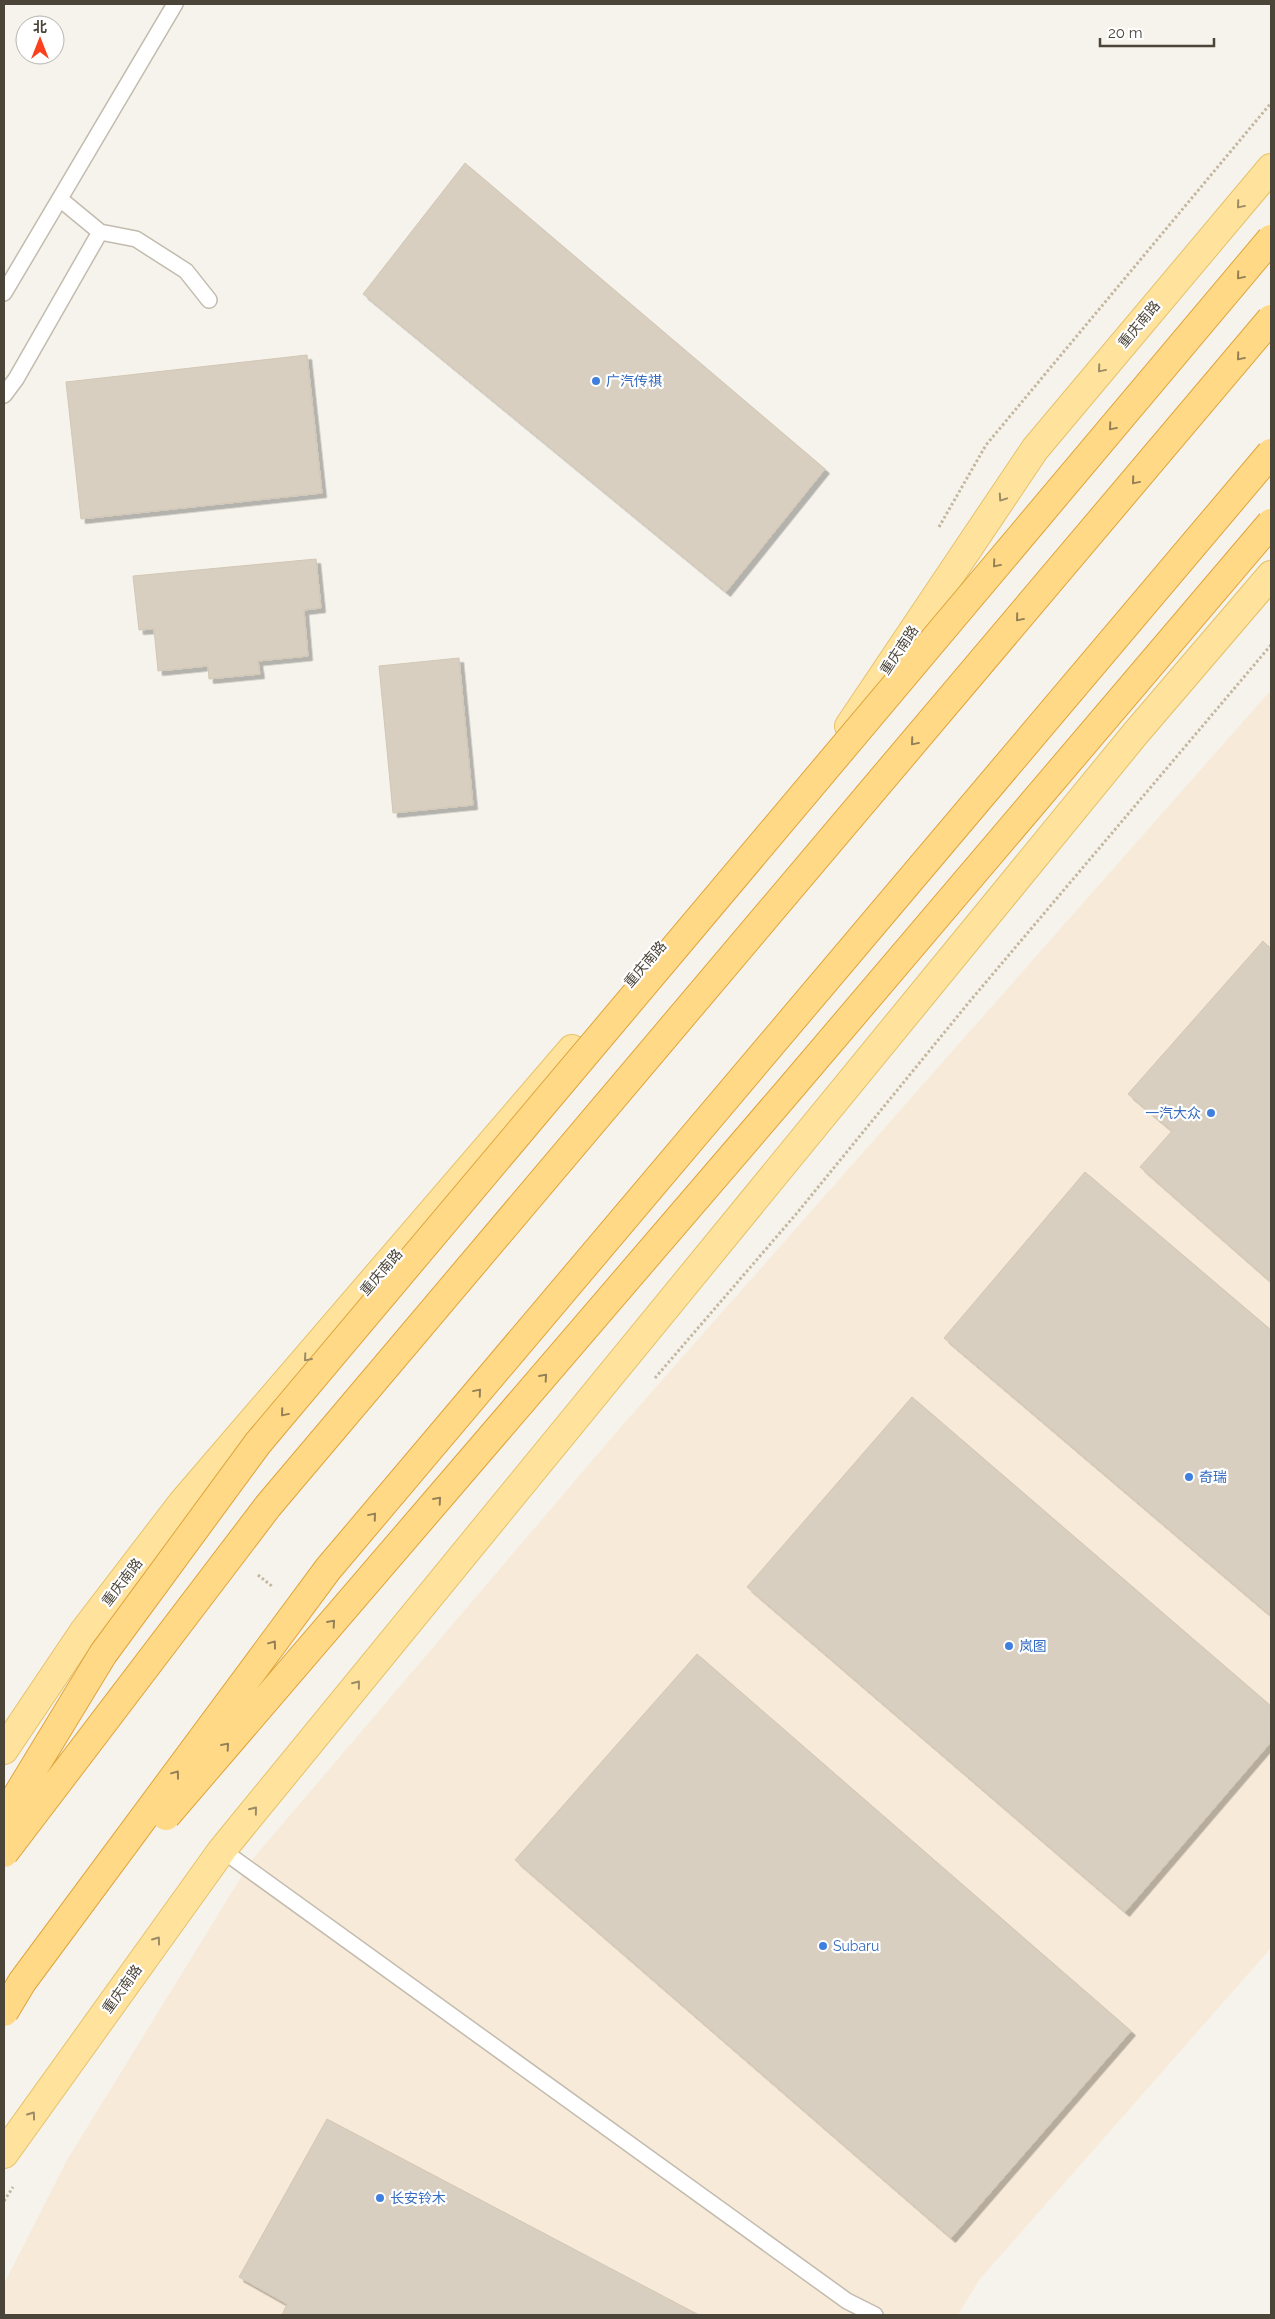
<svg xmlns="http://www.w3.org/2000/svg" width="1275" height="2319" font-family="Raleway,'Noto Sans SC',sans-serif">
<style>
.commercial{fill:#f7ead8}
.building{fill:#d8cfc1;stroke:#d3c7b4;filter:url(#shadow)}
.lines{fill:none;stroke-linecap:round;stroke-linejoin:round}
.service-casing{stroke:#c2bbae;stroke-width:18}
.primary-casing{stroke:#e6c16a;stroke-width:30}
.path{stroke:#c4b79f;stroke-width:3;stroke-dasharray:2.5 2.5;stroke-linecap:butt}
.service{stroke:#fff;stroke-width:15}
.primary{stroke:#ffe39c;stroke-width:28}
.trunk-bridge-casing{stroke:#e0a43c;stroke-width:30;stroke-linecap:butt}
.trunk-bridge{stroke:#ffd985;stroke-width:28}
.oneway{stroke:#9c8c66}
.oneway2{stroke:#938057}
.shop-dot{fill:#3f7fe0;stroke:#fff;stroke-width:2}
.labels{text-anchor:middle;stroke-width:4.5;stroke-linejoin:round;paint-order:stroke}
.street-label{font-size:14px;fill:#4b4439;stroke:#fff}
.shop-label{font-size:14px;fill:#366cbe;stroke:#fff;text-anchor:start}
</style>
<defs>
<filter id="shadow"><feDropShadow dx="4.5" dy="4.5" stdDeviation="0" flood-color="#0004"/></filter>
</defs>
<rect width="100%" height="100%" fill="#f6f3ec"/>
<path class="commercial" d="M 1271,690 L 1271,1948 L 979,2280 L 958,2315 L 4,2315 L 4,2284 L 67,2160 L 251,1861 L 619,1429 Z"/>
<path class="building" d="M 465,163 L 825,469 L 726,592 L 363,294 Z
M 307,355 L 322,493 L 81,519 L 66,382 Z
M 316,559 L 321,608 L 304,610 L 308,656 L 258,661 L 260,674 L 209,679 L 208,666 L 158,671 L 154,629 L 139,630 L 133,576 Z
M 459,658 L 473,805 L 393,813 L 379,666 Z
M 1263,941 L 1271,949 L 1271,1282 L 1140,1167 L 1172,1131 L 1128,1094 Z
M 1085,1172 L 1271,1330 L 1271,1616 L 944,1338 Z
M 912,1397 L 1271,1706 L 1271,1742 L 1125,1912 L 747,1587 Z
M 697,1654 L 1131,2031 L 951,2238 L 515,1860 Z
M 327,2119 L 699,2315 L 282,2315 L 287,2304 L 239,2277 Z"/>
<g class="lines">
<defs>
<path id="service" d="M 60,199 L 100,232 L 136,239 L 186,271 L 209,300
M 4,293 L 175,4
M 4,395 L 16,379 L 100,232
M 222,1850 L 847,2301 L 875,2315"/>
<path id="primary" d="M 849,726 L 1035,449 L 1271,168
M 4,1750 L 84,1631 L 182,1503 L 572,1049
M 4,2154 L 222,1850 L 1135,734 L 1271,575"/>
</defs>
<use href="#service" class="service-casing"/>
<use href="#primary" class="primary-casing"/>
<path class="path" d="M 939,527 L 986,445 L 1271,103
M 655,1378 L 797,1213 L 970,1001 L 1271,645
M 258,1575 L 273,1587
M 4,2201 L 13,2187"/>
<use href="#service" class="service"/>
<use href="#primary" class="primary"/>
<defs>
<path id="trunk-bridge" d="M 166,1816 L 789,1090 L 1271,523
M 4,1817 L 103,1654 L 258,1443 L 1271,239
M 4,1853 L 268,1506 L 1271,319
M 4,2012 L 22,1982 L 328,1569 L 1271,453"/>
</defs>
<use href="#trunk-bridge" class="trunk-bridge-casing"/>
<use href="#trunk-bridge" class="trunk-bridge"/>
</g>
<defs><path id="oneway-chevron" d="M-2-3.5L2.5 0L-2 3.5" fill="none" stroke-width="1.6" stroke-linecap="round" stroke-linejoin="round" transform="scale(1.25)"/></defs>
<g class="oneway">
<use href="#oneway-chevron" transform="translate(1240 205) rotate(130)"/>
<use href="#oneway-chevron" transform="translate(1101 369) rotate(130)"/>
<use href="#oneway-chevron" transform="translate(1002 498) rotate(124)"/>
<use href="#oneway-chevron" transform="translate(307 1358) rotate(131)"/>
<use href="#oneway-chevron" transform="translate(357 1684) rotate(-51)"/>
<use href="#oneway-chevron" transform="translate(254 1810) rotate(-51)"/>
<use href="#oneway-chevron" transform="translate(157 1940) rotate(-54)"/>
<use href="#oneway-chevron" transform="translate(32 2115) rotate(-54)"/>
</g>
<g class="oneway2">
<use href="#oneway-chevron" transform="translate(1240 276) rotate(130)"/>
<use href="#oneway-chevron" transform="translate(1240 357) rotate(130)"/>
<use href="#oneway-chevron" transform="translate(1112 427) rotate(130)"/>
<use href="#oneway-chevron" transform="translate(1135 481) rotate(130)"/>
<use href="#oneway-chevron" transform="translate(996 564) rotate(130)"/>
<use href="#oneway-chevron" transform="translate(1019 618) rotate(130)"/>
<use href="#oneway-chevron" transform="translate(914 742) rotate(130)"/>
<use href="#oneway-chevron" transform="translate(544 1377) rotate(-49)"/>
<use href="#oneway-chevron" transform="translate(478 1392) rotate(-50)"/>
<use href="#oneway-chevron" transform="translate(284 1413) rotate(130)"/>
<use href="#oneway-chevron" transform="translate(438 1500) rotate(-49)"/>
<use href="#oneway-chevron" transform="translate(373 1516) rotate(-50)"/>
<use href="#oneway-chevron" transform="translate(332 1623) rotate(-49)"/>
<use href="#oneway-chevron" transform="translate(273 1644) rotate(-53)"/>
<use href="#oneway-chevron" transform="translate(226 1746) rotate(-49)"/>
<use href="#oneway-chevron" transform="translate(176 1774) rotate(-53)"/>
</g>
<g class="shop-dot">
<circle cx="596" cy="381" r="5"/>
<circle cx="1211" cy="1113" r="5"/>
<circle cx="1189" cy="1477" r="5"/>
<circle cx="1009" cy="1646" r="5"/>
<circle cx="823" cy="1946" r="5"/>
<circle cx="380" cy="2198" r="5"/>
</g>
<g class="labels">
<g class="street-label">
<text transform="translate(1139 324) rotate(-50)" y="5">重庆南路</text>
<text transform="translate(899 650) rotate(-56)" y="5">重庆南路</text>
<text transform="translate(645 964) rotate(-49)" y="5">重庆南路</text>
<text transform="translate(381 1272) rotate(-49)" y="5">重庆南路</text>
<text transform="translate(122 1582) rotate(-52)" y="5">重庆南路</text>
<text transform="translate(122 1989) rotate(-54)" y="5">重庆南路</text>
</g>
<g class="shop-label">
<text x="606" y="386">广汽传祺</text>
<text x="1201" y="1118" text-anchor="end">一汽大众</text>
<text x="1199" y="1482">奇瑞</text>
<text x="1019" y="1651">岚图</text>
<text x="833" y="1951">Subaru</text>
<text x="390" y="2203">长安铃木</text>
</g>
</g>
<rect width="1275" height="2319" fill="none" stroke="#4b4439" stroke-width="10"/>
<g transform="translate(40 40)"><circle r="24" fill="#ffffff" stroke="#b7b4b0"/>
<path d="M0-4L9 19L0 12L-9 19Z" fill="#fc3f1d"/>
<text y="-8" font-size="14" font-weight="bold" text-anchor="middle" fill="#4b4439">北</text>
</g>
<path d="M1100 38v8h114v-8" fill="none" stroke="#4b4439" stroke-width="2.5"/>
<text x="1108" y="38" font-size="15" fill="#4b4439" stroke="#ffffff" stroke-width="4" paint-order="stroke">20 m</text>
</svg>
